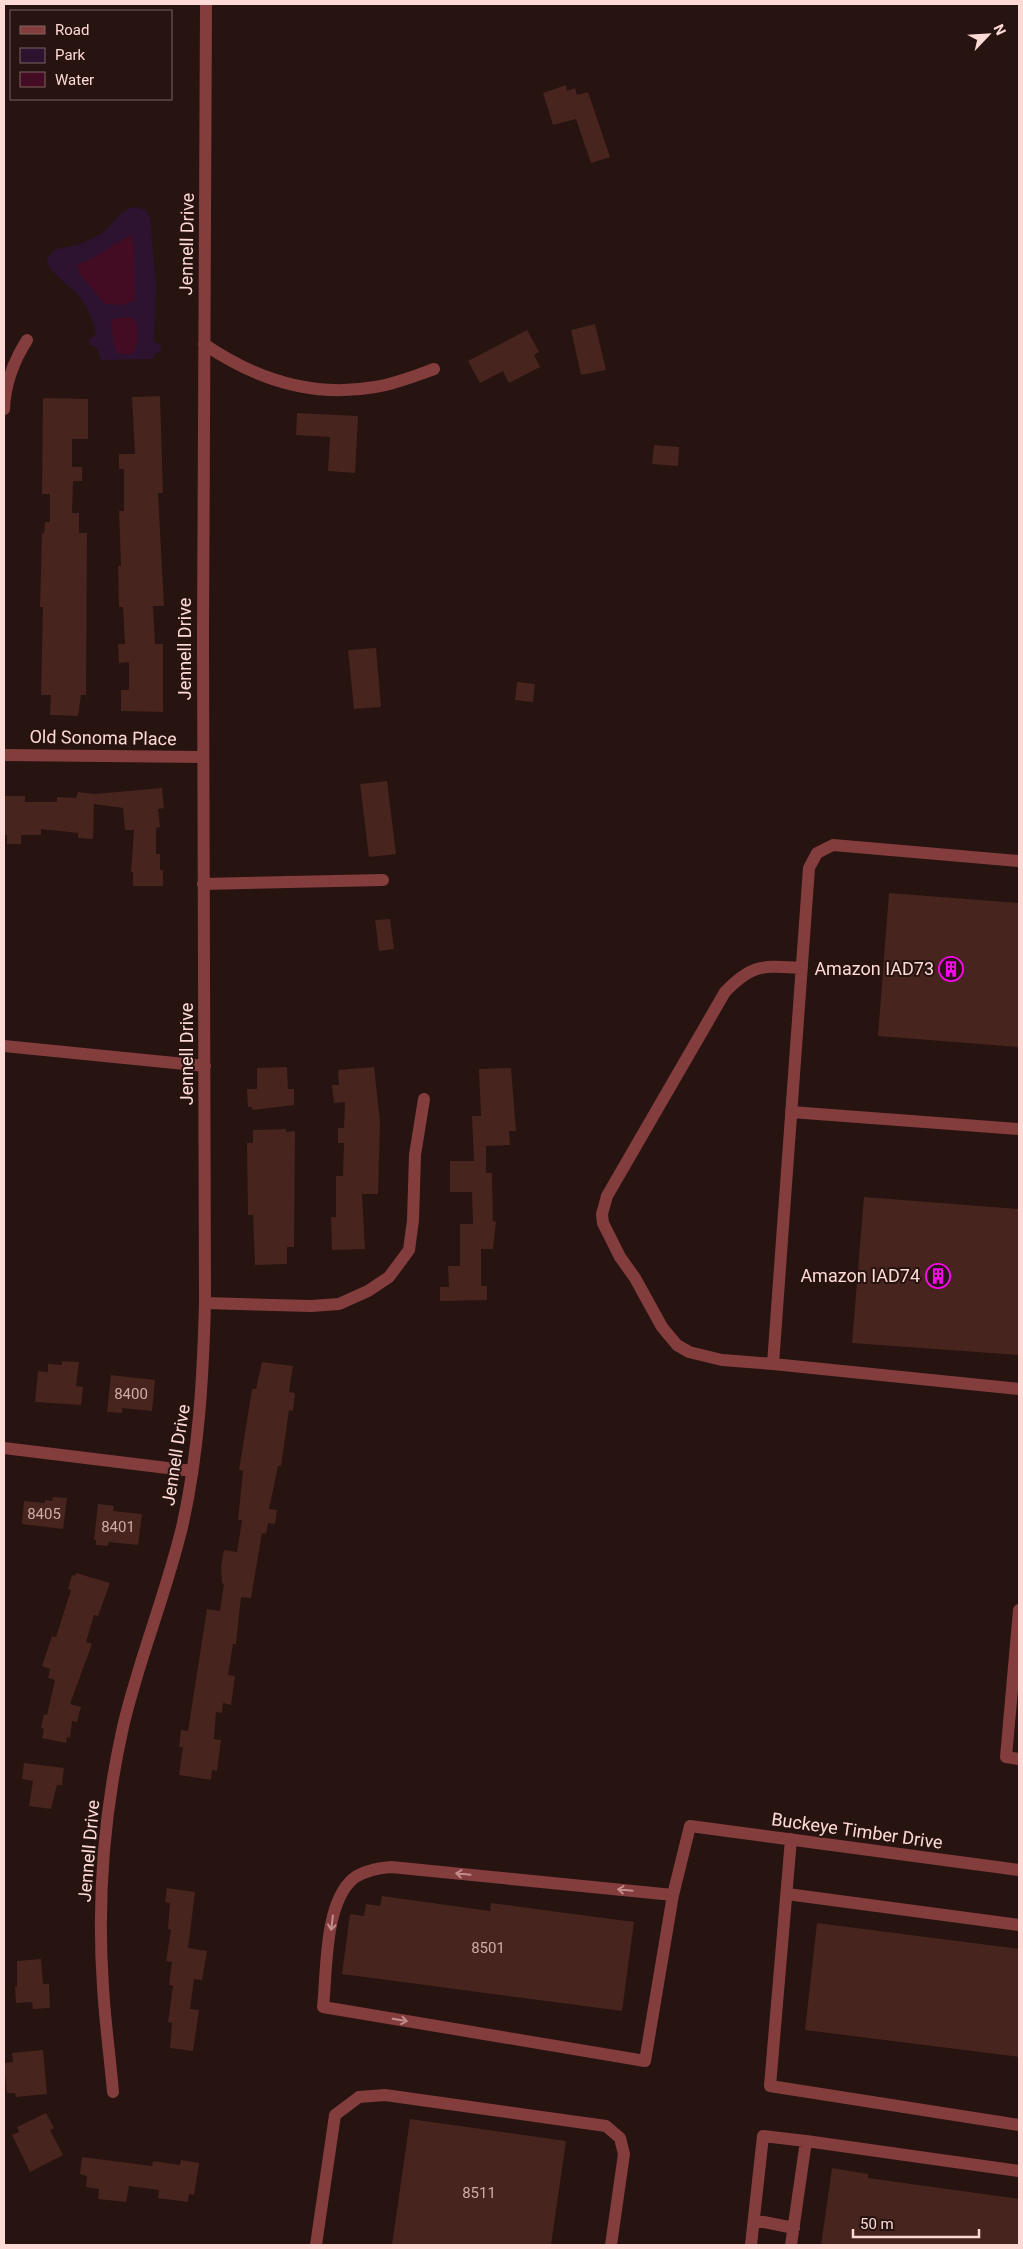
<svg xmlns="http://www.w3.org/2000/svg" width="1023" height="2249" font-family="Roboto,sans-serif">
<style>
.green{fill:#2e1331}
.water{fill:#440c22}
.building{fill:#47241d}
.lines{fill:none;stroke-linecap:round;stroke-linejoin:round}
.minor{stroke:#843d3d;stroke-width:12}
.oneway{stroke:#c18c8a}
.labels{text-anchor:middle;stroke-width:4;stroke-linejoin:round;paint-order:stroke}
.number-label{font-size:15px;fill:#d0aca8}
.street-label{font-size:18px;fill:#fedad7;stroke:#271310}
.poi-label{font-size:18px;fill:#fedad7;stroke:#271310;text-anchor:end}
</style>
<rect width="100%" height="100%" fill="#271310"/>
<path class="green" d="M 135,207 L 146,210 L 150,218 L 156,286 L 154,342 L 161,345 L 161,350 L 154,355 L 153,359 L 101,360 L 97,347 L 89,345 L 89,339 L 96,335 C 94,320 87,306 78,295 C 70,285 46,270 47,259 L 55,249 C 71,247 84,244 99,235 C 112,228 120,208 135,207 Z"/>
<path class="water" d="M 131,235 L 134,245 L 135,300 L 123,305 L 105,304 L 79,273 L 77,265 L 91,259 Z
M 127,317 L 134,318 C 139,325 139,347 132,354 L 119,354 L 114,346 L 111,322 L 113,319 Z"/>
<path class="building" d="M 566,85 L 567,91 L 575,88 L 577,95 L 588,92 L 610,157 L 591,163 L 576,119 L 553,125 L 543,93 Z
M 595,324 L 606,370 L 581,375 L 571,330 Z
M 527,330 L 539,352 L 534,355 L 540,367 L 509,383 L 503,371 L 480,383 L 468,361 Z
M 160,396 L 163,493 L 158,493 L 164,606 L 153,606 L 155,644 L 163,644 L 163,712 L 121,711 L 121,690 L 129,690 L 129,662 L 119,663 L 118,644 L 125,644 L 123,607 L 119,607 L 118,566 L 121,566 L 119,511 L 124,511 L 124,469 L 119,469 L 119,454 L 135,454 L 132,397 Z
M 43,398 L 88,399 L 88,439 L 72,439 L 72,467 L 82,467 L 82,481 L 73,481 L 72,513 L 79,513 L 79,533 L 87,533 L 86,695 L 81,695 L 78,716 L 50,715 L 51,695 L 41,695 L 43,607 L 40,607 L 42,533 L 44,534 L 45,522 L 50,522 L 50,494 L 42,494 Z
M 297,413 L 358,416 L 355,473 L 328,471 L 330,437 L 296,435 Z
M 654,445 L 679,447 L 678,466 L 652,464 Z
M 376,648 L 381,707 L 354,709 L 348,650 Z
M 517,682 L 535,684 L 533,702 L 515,700 Z
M 387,781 L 396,854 L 369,857 L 360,784 Z
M 162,788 L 164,808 L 158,809 L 160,827 L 156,828 L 156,854 L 160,854 L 160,870 L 163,870 L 163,886 L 133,886 L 133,872 L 131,872 L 134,830 L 125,830 L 123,808 L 94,804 L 93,839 L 78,838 L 78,833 L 41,829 L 41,835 L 21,835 L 21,844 L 7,844 L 7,835 L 4,835 L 4,796 L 25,796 L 25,802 L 57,802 L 57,797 L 76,798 L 78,792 L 95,794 Z
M 889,893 L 1019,903 L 1019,1047 L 878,1036 Z
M 390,919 L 394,949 L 379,951 L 375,920 Z
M 287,1067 L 288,1089 L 294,1089 L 294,1105 L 252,1110 L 252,1107 L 248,1107 L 247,1089 L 257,1089 L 257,1068 Z
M 374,1067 L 380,1122 L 378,1194 L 362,1194 L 365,1249 L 332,1250 L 331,1217 L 336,1217 L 336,1176 L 343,1176 L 344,1143 L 338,1143 L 338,1128 L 344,1128 L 345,1102 L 334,1103 L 332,1085 L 339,1085 L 338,1070 Z
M 511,1068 L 516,1131 L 509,1131 L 510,1145 L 486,1146 L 486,1173 L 492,1173 L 493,1222 L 496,1221 L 493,1249 L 481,1249 L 481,1286 L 487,1286 L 487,1300 L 440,1301 L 440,1287 L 449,1287 L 448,1266 L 460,1266 L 460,1224 L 473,1224 L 472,1192 L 450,1192 L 450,1161 L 474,1161 L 472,1116 L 481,1116 L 479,1069 Z
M 286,1129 L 286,1132 L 295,1131 L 294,1247 L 287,1247 L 287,1264 L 255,1265 L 253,1215 L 248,1215 L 247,1143 L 253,1143 L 253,1130 Z
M 864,1197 L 1019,1209 L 1019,1355 L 852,1343 Z
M 62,1361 L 79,1362 L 76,1386 L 83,1387 L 81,1405 L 35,1402 L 38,1371 L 48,1372 L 48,1364 L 62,1365 Z
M 262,1362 L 293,1366 L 289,1392 L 295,1393 L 293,1411 L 289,1410 L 281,1466 L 278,1466 L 269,1509 L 277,1510 L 275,1524 L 268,1523 L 266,1534 L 262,1533 L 251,1598 L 241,1597 L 236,1644 L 233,1644 L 228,1675 L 235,1676 L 231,1705 L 223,1703 L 222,1713 L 216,1712 L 214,1739 L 221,1740 L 217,1771 L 212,1770 L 211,1780 L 179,1775 L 183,1747 L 179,1747 L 181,1730 L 188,1731 L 207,1609 L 220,1611 L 224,1584 L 222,1583 L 221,1567 L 224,1550 L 237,1552 L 242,1520 L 238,1520 L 243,1471 L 239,1470 L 252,1389 L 256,1389 Z
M 111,1375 L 155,1380 L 152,1411 L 122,1408 L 122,1413 L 107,1412 Z
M 53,1497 L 67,1498 L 63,1529 L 22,1524 L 24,1501 L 45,1503 L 45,1500 L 52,1501 Z
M 98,1504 L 114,1506 L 113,1511 L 142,1514 L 138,1545 L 109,1542 L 108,1546 L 96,1545 L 96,1540 L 94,1540 Z
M 76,1573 L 110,1583 L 98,1616 L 94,1615 L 86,1642 L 92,1644 L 70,1704 L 81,1707 L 77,1722 L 72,1721 L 70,1738 L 67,1737 L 66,1743 L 42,1738 L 44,1729 L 41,1728 L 44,1714 L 47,1715 L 55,1680 L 48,1678 L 50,1669 L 42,1666 L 52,1636 L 56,1637 L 71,1590 L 68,1589 L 72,1575 L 75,1576 Z
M 24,1763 L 64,1768 L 62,1785 L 57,1785 L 51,1809 L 29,1806 L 33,1781 L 22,1779 Z
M 167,1888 L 195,1892 L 188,1948 L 207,1951 L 202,1980 L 194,1979 L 190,2009 L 199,2010 L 193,2051 L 170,2048 L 172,2023 L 168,2022 L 173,1986 L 169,1985 L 172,1962 L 166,1961 L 171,1930 L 168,1929 L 170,1903 L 165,1902 Z
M 382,1896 L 490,1911 L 491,1903 L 634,1922 L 622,2011 L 342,1974 L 350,1914 L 364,1916 L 366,1904 L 380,1906 Z
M 817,1923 L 1019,1949 L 1019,2057 L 805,2030 Z
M 41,1959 L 43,1984 L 49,1984 L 50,2008 L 33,2009 L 32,2002 L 16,2003 L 15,1987 L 17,1987 L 17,1961 Z
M 43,2050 L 47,2094 L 16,2097 L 15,2093 L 7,2093 L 4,2063 L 13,2062 L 12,2053 Z
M 46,2113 L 54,2128 L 50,2130 L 63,2155 L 30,2172 L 12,2135 L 19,2132 L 17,2127 Z
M 410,2119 L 566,2141 L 551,2245 L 392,2245 Z
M 82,2157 L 152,2166 L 153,2161 L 180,2165 L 181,2160 L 199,2163 L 194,2195 L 189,2194 L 188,2202 L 158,2198 L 159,2190 L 129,2186 L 126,2202 L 98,2199 L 99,2189 L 86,2187 L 87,2176 L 80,2174 Z
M 832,2168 L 868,2174 L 868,2178 L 1019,2199 L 1019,2245 L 821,2245 Z"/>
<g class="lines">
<path class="minor" d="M 204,344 C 255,379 313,398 375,387 C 395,384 415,376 434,369
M 4,409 C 5,383 13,362 27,340
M 4,755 L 203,757
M 1019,861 L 833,845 L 817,853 L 809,868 L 773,1364 L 1019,1389
M 203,884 L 383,880
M 4,1046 L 205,1066
M 791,1112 L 1019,1129
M 205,1303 L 311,1306 L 339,1304 L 368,1291 L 389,1277 L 409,1250 L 413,1220 L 415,1155 L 424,1099
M 773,1364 L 722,1360 L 689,1352 L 677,1345 L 662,1327 L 635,1278 L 620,1257 L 603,1223 L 602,1214 L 607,1196 L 725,992 C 753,963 763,966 802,968
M 4,1448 L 192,1471
M 1019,1610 L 1006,1757 L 1019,1759
M 791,1839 L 770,2086 L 1019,2125
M 787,1894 L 1019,1925
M 673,1895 L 391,1867 C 379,1868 365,1870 354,1878 C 324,1902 327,1971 323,2007 L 645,2061 L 673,1895 L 690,1826 L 1019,1870
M 113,2092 C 110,2057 105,2022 103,1987 C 97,1901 104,1812 123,1727 C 139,1658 167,1592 183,1523 C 199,1450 203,1377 205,1303 L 203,637 L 206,4
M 754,2220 L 794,2228
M 316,2245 L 335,2115 L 359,2097 L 385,2095 L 606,2126 L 620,2138 L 624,2154 L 611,2245
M 751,2245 L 763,2136 L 806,2141
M 791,2245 L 806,2141 L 1019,2171"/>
</g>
<defs><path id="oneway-shaft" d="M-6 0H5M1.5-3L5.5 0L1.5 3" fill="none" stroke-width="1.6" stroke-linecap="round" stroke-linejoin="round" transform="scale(1.25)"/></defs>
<g class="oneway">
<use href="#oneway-shaft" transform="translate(463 1874) rotate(-174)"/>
<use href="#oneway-shaft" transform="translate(625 1890) rotate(-174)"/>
<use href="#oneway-shaft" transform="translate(332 1923) rotate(97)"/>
<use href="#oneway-shaft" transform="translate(400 2020) rotate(10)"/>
</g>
<defs>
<symbol id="building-ring" viewBox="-11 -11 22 22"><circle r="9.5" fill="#271310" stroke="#f809e9" stroke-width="1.5"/><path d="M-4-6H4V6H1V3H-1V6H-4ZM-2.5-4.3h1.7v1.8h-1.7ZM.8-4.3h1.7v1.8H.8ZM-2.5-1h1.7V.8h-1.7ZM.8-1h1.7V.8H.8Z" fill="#f809e9"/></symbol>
</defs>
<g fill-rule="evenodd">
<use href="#building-ring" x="937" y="955" width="28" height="28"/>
<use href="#building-ring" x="924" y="1262" width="28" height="28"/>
</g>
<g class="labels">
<g class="number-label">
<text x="131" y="1399">8400</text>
<text x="44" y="1519">8405</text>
<text x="118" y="1532">8401</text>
<text x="488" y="1953">8501</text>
<text x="479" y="2198">8511</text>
</g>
<g class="street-label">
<text transform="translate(187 244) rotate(-89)" y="6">Jennell Drive</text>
<text transform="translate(185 649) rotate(-90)" y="6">Jennell Drive</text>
<text transform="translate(103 738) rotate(1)" y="6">Old Sonoma Place</text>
<text transform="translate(187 1054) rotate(-90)" y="6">Jennell Drive</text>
<text transform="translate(176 1455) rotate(-81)" y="6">Jennell Drive</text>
<text transform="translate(857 1831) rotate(8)" y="6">Buckeye Timber Drive</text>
<text transform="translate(89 1851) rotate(-85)" y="6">Jennell Drive</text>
</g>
<g class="poi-label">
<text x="934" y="975">Amazon IAD73</text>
<text x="920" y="1282">Amazon IAD74</text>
</g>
</g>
<rect width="1023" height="2249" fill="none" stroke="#fedad7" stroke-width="10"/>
<rect x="10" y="10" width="162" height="90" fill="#271310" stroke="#7d6360"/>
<rect x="20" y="26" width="25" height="8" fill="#843d3d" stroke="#7d6360"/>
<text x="55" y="35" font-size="15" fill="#fedad7">Road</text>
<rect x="20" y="48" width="25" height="15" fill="#2e1331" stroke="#7d6360"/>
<text x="55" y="60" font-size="15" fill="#fedad7">Park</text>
<rect x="20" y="72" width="25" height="15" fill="#440c22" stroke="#7d6360"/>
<text x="55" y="85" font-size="15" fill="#fedad7">Water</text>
<g transform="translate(988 35) rotate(65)" stroke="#271310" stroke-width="4" paint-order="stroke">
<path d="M0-4L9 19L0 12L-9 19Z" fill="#fedad7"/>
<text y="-8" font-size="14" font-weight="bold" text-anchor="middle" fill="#fedad7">N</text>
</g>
<path d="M853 2229v8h126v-8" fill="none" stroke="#fedad7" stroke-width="2.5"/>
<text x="860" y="2229" font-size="15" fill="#fedad7" stroke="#271310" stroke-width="4" paint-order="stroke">50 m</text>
</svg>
